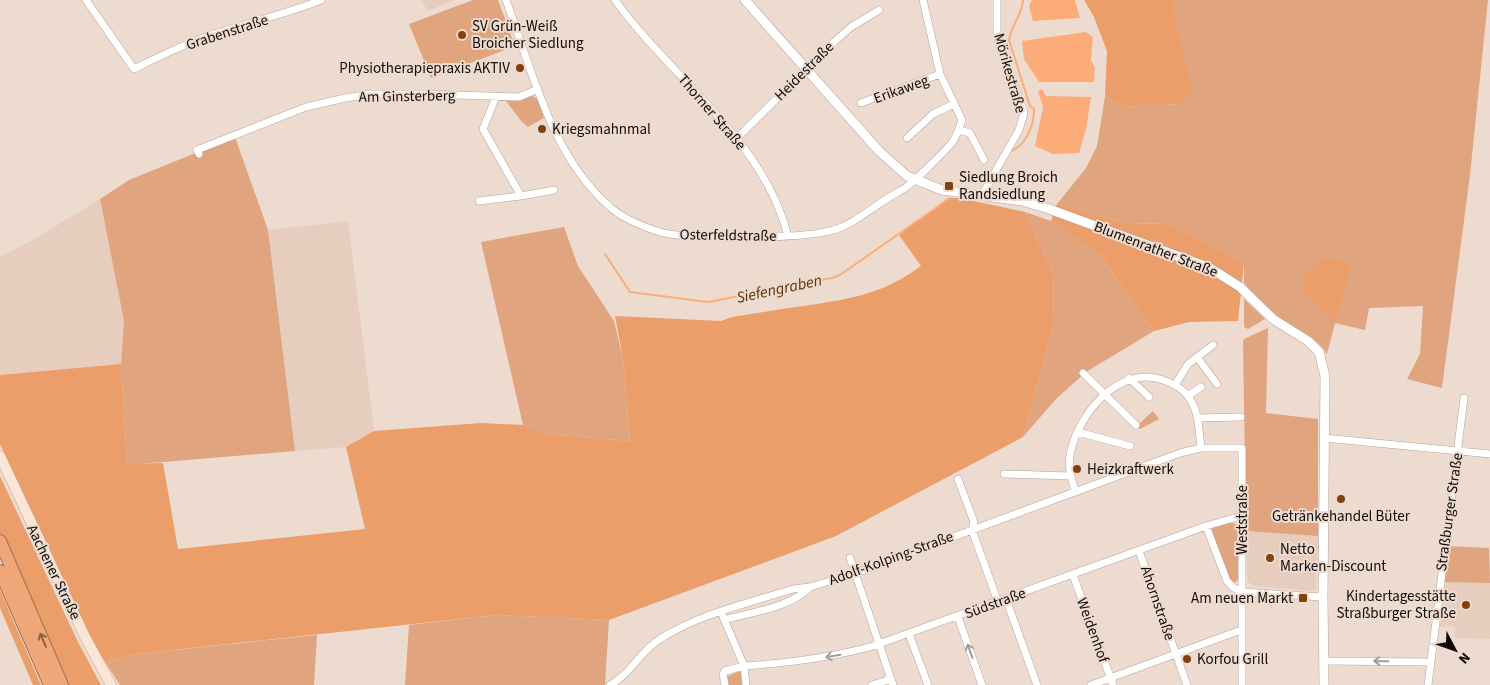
<svg xmlns="http://www.w3.org/2000/svg" width="1490" height="685" font-family="'Source Sans 3',sans-serif">
<style>
.built{fill:#e6cdbe}
.green{fill:#e0a47f}
.forest{fill:#eb9d6a}
.water{fill:#fcac79}
.lines{fill:none;stroke-linecap:round;stroke-linejoin:round}
.stream{stroke:#fcac79;stroke-width:2}
.minor-casing{stroke:#b5a499;stroke-width:8}
.tertiary-casing{stroke:#b5a499;stroke-width:10}
.secondary-casing{stroke:#b5a499;stroke-width:11}
.motorway-casing{stroke:#a17051;stroke-width:14}
.minor{stroke:#fff;stroke-width:7}
.tertiary{stroke:#fff;stroke-width:9}
.secondary{stroke:#fae5d7;stroke-width:10}
.motorway{stroke:#efa779;stroke-width:12}
.oneway{stroke:#8b6146}
.oneway2{stroke:#a09d9c}
.poi-dot{fill:#83420d;stroke:#eedbd0;stroke-width:2}
.labels{text-anchor:middle;stroke-width:4;stroke-linejoin:round;paint-order:stroke}
.poi-label{font-size:15px;fill:#110b07;stroke:#eedbd0;text-anchor:start}
.street-label{font-size:15px;fill:#110b07;stroke:#eedbd0}
.water-label{font-size:16px;font-style:italic;fill:#612f07;stroke:#eedbd0}
</style>
<rect width="100%" height="100%" fill="#eedbd0"/>
<path class="built" d="M 421,0 L 454,0 L 428,11 Z
M 100,199 L 124,321 L 121,364 L 0,375 L 0,257 L 33,240 Z
M 348,221 L 374,431 L 346,447 L 295,451 L 268,230 Z
M 1246,531 L 1318,536 L 1316,589 L 1314,591 L 1254,586 L 1249,583 L 1247,577 Z
M 1446,582 L 1490,583 L 1490,639 L 1455,638 L 1455,627 L 1440,627 Z"/>
<path class="green" d="M 473,0 L 498,0 L 515,46 L 431,78 L 409,24 Z
M 1177,0 L 1488,0 L 1470,175 L 1442,388 L 1407,379 L 1420,354 L 1423,306 L 1369,308 L 1365,330 L 1335,323 L 1327,354 C 1315,334 1294,330 1277,317 C 1264,307 1254,295 1244,283 L 1244,262 L 1170,224 L 1124,223 L 1057,204 L 1086,168 L 1097,146 L 1105,96 L 1123,107 L 1182,104 L 1191,91 L 1173,7 Z
M 532,96 L 538,99 L 544,118 L 528,127 L 522,122 L 506,101 L 520,100 Z
M 235,137 L 268,230 L 295,451 L 127,465 L 121,364 L 124,321 L 100,199 L 129,180 Z
M 1025,212 L 1051,221 L 1101,256 L 1154,331 L 1086,372 L 1056,399 L 1023,437 L 1054,324 L 1053,273 Z
M 564,227 L 578,266 L 614,321 L 623,359 L 630,441 L 546,434 L 523,425 L 481,242 Z
M 1244,299 L 1265,319 L 1248,329 L 1244,327 Z
M 1268,328 L 1266,413 L 1318,419 L 1318,536 L 1246,531 L 1243,342 L 1244,339 Z
M 1153,411 L 1159,419 L 1140,429 L 1137,426 Z
M 1229,522 L 1238,525 L 1239,579 L 1234,583 L 1229,580 L 1212,530 L 1213,528 Z
M 1446,546 L 1489,548 L 1490,583 L 1442,582 Z
M 496,615 L 609,620 L 605,685 L 405,685 L 409,625 Z
M 317,635 L 314,685 L 120,685 L 105,662 L 136,654 Z
M 743,670 L 742,685 L 728,685 L 725,677 Z"/>
<path class="forest" d="M 1084,0 L 1177,0 L 1173,7 L 1192,91 L 1182,104 L 1123,107 L 1105,96 L 1107,51 L 1094,17 Z
M 948,198 L 960,198 L 1025,212 L 1053,273 L 1054,324 L 1023,437 L 836,536 L 609,620 L 496,615 L 136,654 L 105,662 L 85,628 L 0,444 L 0,375 L 121,364 L 127,464 L 163,463 L 178,549 L 365,529 L 346,447 L 374,431 L 481,423 L 523,425 L 546,434 L 630,441 L 623,359 L 615,316 L 721,321 L 732,317 C 753,314 775,310 796,307 C 844,300 881,296 921,266 L 899,235 Z
M 1057,204 L 1124,223 L 1170,224 L 1244,262 L 1238,321 L 1189,322 L 1154,331 L 1101,256 L 1051,221 Z
M 1324,258 L 1351,264 L 1335,322 L 1303,292 L 1304,274 Z
M 0,476 L 78,642 L 101,685 L 66,685 L 0,534 Z
M 0,590 L 41,685 L 33,685 L 0,608 Z"/>
<path class="water" d="M 1032,0 L 1075,0 L 1080,18 L 1033,21 L 1029,6 Z
M 1086,32 L 1093,37 L 1091,60 L 1095,68 L 1094,82 L 1039,82 L 1024,59 L 1022,41 Z
M 1042,89 L 1046,96 L 1091,97 L 1086,129 L 1079,153 L 1053,154 L 1035,146 L 1043,107 L 1038,91 Z"/>
<g class="lines">
<path class="stream" d="M 1009,152 C 1026,146 1034,126 1034,109 L 1030,106 L 1009,40 C 1011,26 1023,13 1023,0
M 605,254 L 630,292 L 708,302 L 832,278 L 840,275 L 950,198"/>
<defs>
<path id="minor" d="M 86,0 L 134,69 C 158,57 182,45 208,36 C 245,23 284,15 321,0
M 506,0 C 532,70 551,156 610,207 C 622,218 644,227 660,232 C 689,240 805,239 833,230 C 848,226 863,215 876,206 C 885,199 895,194 905,188 C 915,181 942,154 951,144 C 957,137 959,128 962,120 L 940,74 L 923,0
M 615,0 C 672,79 763,138 788,236
M 496,97 L 483,129 L 521,196 L 554,190
M 861,103 L 940,74
M 959,130 L 970,133 L 984,160
M 907,138 L 933,114 L 954,104
M 736,139 L 834,42 L 851,27 L 879,10
M 199,154 L 197,150 L 306,107 L 345,98 L 371,94 L 427,94 L 519,97 L 538,89
M 982,195 L 1019,130 L 1024,113 L 997,36 L 997,0
M 479,201 L 521,196
M 1197,357 L 1217,384
M 1083,373 L 1136,425
M 1129,378 L 1149,397
M 1175,385 L 1188,364 L 1213,345
M 1188,396 L 1201,387
M 1197,418 L 1241,417
M 1078,432 L 1130,446
M 1324,438 L 1490,454
M 1004,474 L 1070,476
M 958,479 L 974,522 L 972,530 L 998,602
M 1076,492 C 1071,480 1068,468 1070,455 C 1077,415 1119,364 1163,380 C 1172,383 1182,388 1188,396 C 1199,410 1199,431 1201,448
M 1206,526 L 1227,581 L 1234,588 L 1242,592 L 1323,597
M 1139,551 L 1187,685
M 850,558 L 893,685
M 1073,575 L 1113,685
M 1006,599 L 1037,685
M 721,612 L 744,666 L 725,671 L 723,674 L 725,685
M 958,617 L 982,685
M 724,620 C 751,612 790,608 810,587
M 909,634 L 928,685
M 1324,661 L 1429,662
M 610,685 C 631,674 640,651 660,639 C 699,614 749,603 793,589 L 810,587 L 856,573 L 1180,453 L 1201,448 L 1242,448 L 1242,685
M 746,685 L 744,666 C 788,663 830,658 873,646 L 1206,526 L 1241,516
M 872,685 L 891,679
M 1091,685 L 1241,630
M 1428,685 L 1464,398"/>
<path id="tertiary" d="M 745,0 L 879,151 L 907,176 L 942,190 L 1022,201 L 1049,209 L 1210,268 L 1240,287 L 1273,319 L 1308,341 L 1319,352 L 1325,376 L 1323,597 L 1324,685"/>
<path id="secondary" d="M 0,456 L 85,637 L 111,685"/>
<path id="motorway" d="M 0,541 L 62,685
M 0,571 L 50,685"/>
</defs>
<use href="#minor" class="minor-casing"/>
<use href="#tertiary" class="tertiary-casing"/>
<use href="#secondary" class="secondary-casing"/>
<use href="#motorway" class="motorway-casing"/>
<use href="#minor" class="minor"/>
<use href="#tertiary" class="tertiary"/>
<use href="#secondary" class="secondary"/>
<use href="#motorway" class="motorway"/>
</g>
<defs><path id="oneway-shaft" d="M-6 0H5M1.5-3L5.5 0L1.5 3" fill="none" stroke-width="1.6" stroke-linecap="round" stroke-linejoin="round" transform="scale(1.25)"/></defs>
<use class="oneway" href="#oneway-shaft" transform="translate(43 640) rotate(-113)"/>
<g class="oneway2">
<use href="#oneway-shaft" transform="translate(970 651) rotate(-109)"/>
<use href="#oneway-shaft" transform="translate(833 656) rotate(170)"/>
<use href="#oneway-shaft" transform="translate(1381 661) rotate(-179)"/>
</g>
<g class="poi-dot">
<circle cx="462" cy="35" r="5"/>
<circle cx="520" cy="68" r="5"/>
<circle cx="542" cy="129" r="5"/>
<rect x="944" y="181" width="10" height="10" rx="2.5"/>
<circle cx="1077" cy="469" r="5"/>
<circle cx="1341" cy="499" r="5"/>
<circle cx="1270" cy="558" r="5"/>
<rect x="1298" y="593" width="10" height="10" rx="2.5"/>
<circle cx="1466" cy="605" r="5"/>
<circle cx="1187" cy="659" r="5"/>
</g>
<g class="labels">
<g class="poi-label">
<text x="472" y="31">SV Grün-Weiß<tspan x="472" dy="17">Broicher Siedlung</tspan></text>
<text x="510" y="73" text-anchor="end">Physiotherapiepraxis AKTIV</text>
<text x="552" y="134">Kriegsmahnmal</text>
<text x="959" y="182">Siedlung Broich<tspan x="959" dy="17">Randsiedlung</tspan></text>
<text x="1087" y="474">Heizkraftwerk</text>
<text x="1341" y="521" text-anchor="middle">Getränkehandel Büter</text>
<text x="1280" y="554">Netto<tspan x="1280" dy="17">Marken-Discount</tspan></text>
<text x="1456" y="601" text-anchor="end">Kindertagesstätte<tspan x="1456" dy="17">Straßburger Straße</tspan></text>
<text x="1293" y="603" text-anchor="end">Am neuen Markt</text>
<text x="1197" y="664">Korfou Grill</text>
</g>
<g class="street-label">
<text transform="translate(227 32) rotate(-18)" y="5">Grabenstraße</text>
<text transform="translate(804 71) rotate(-45)" y="5">Heidestraße</text>
<text transform="translate(1010 73) rotate(74)" y="5">Mörikestraße</text>
<text transform="translate(901 89) rotate(-20)" y="5">Erikaweg</text>
<text transform="translate(407 96) rotate(-1)" y="5">Am Ginsterberg</text>
<text transform="translate(712 112) rotate(49)" y="5">Thorner Straße</text>
<text transform="translate(728 235) rotate(1)" y="5">Osterfeldstraße</text>
<text transform="translate(1156 249) rotate(21)" y="5">Blumenrather Straße</text>
<text transform="translate(1449 512) rotate(-82)" y="5">Straßburger Straße</text>
<text transform="translate(1242 520) rotate(-90)" y="5">Weststraße</text>
<text transform="translate(891 558) rotate(-20)" y="5">Adolf-Kolping-Straße</text>
<text transform="translate(54 572) rotate(64)" y="5">Aachener Straße</text>
<text transform="translate(995 603) rotate(-20)" y="5">Südstraße</text>
<text transform="translate(1158 603) rotate(71)" y="5">Ahornstraße</text>
<text transform="translate(1093 630) rotate(70)" y="5">Weidenhof</text>
</g>
<g class="water-label">
<text transform="translate(779 288) rotate(-12)" y="6">Siefengraben</text>
</g>
</g>
<g transform="translate(1455 650) rotate(131)" stroke="#eedbd0" stroke-width="4" paint-order="stroke">
<path d="M0-4L9 19L0 12L-9 19Z" fill="#110b07"/>
<text y="-8" font-size="14" font-weight="bold" text-anchor="middle" fill="#110b07">N</text>
</g>
</svg>
